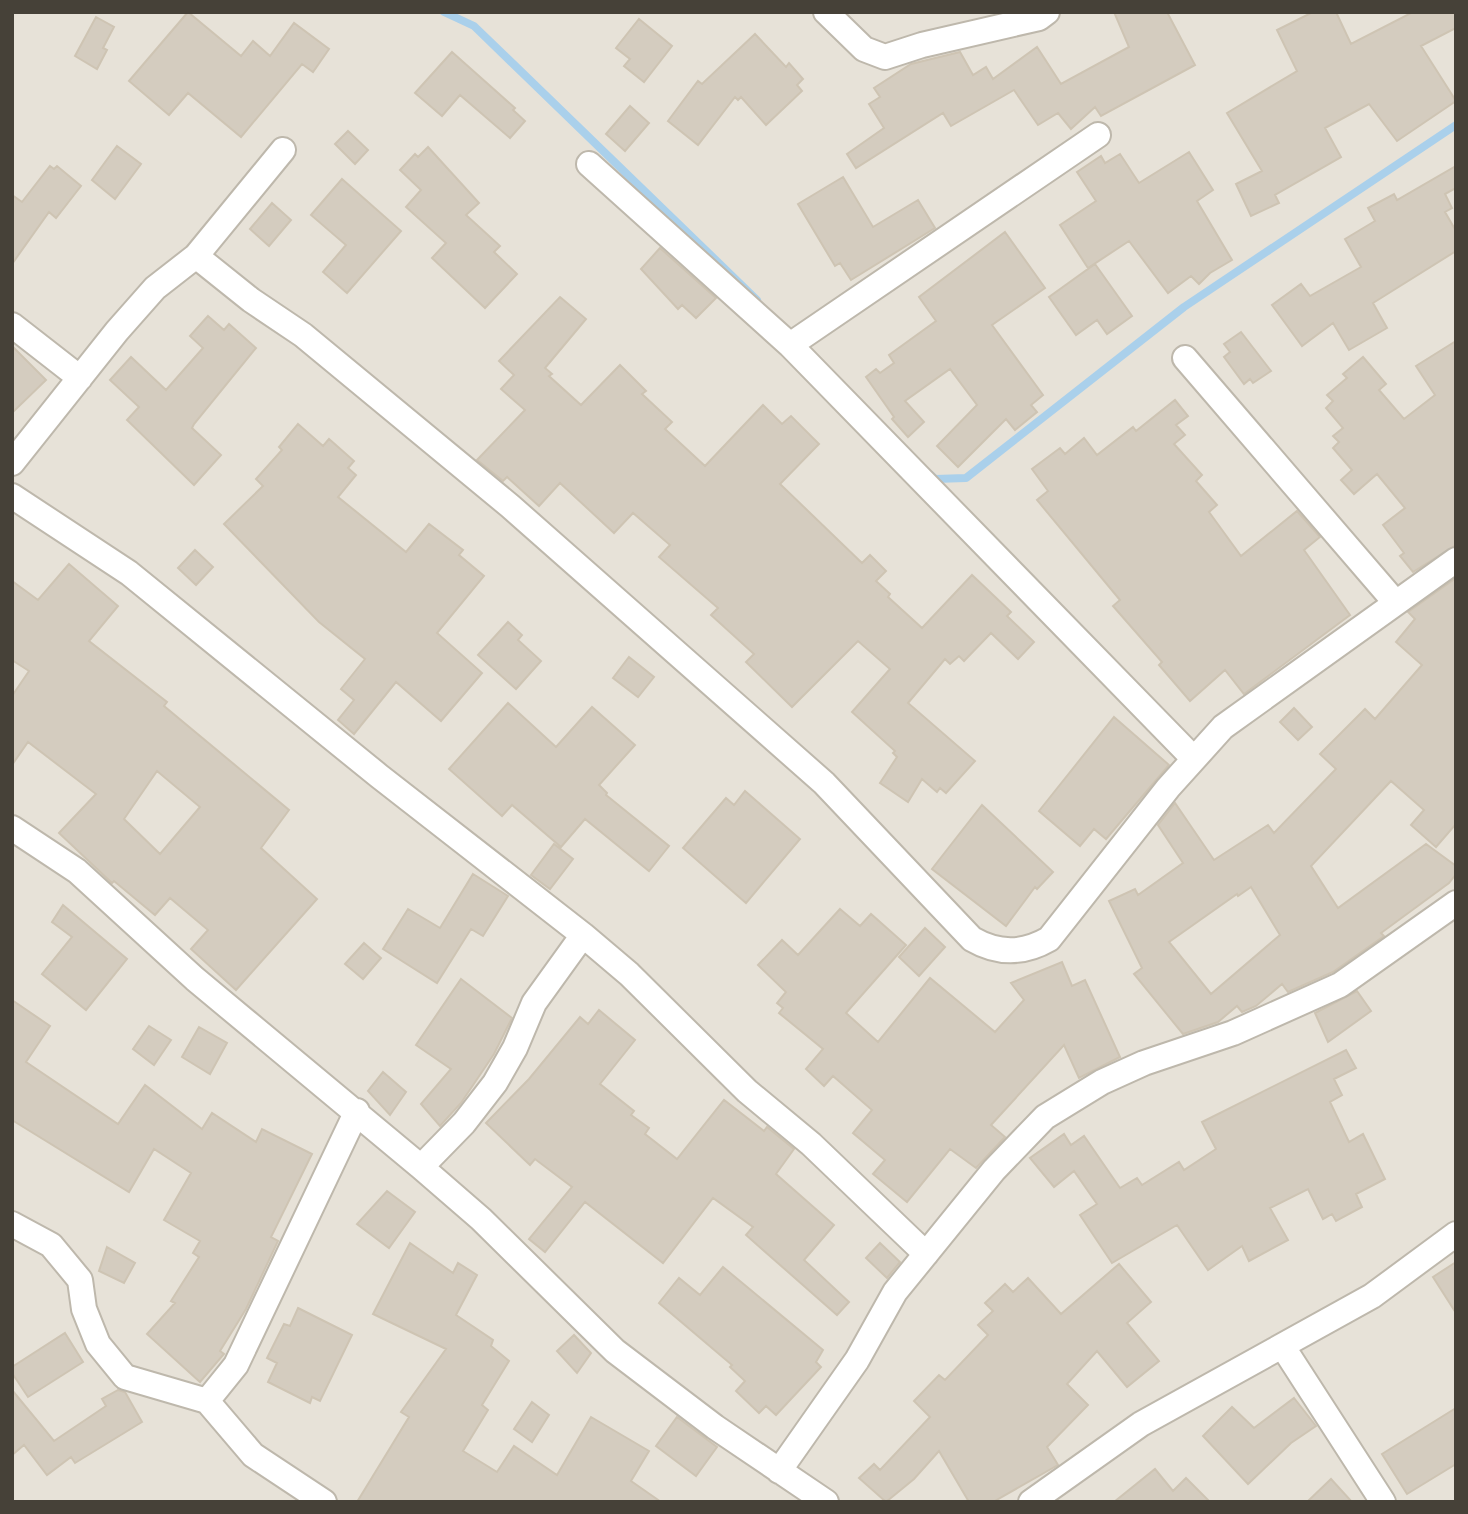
<svg xmlns="http://www.w3.org/2000/svg" width="1468" height="1514" font-family="Mulish,sans-serif">
<style>
.residential{fill:#e7e2d8}
.lines{fill:none;stroke-linecap:round;stroke-linejoin:round}
.stream{stroke:#aad0eb;stroke-width:8}
.building{fill:#d4ccbf;stroke:#cec4b3;stroke-width:2;fill-rule:evenodd}
.minor-casing{stroke:#beb8ac;stroke-width:28}
.minor{stroke:#fff;stroke-width:24}
</style>
<rect width="100%" height="100%" fill="#f3f0e9"/>
<path class="residential" d="M 12,12 L 1456,12 L 1456,1502 L 12,1502 Z"/>
<g class="lines">
<path class="stream" d="M 444,12 L 474,26 L 757,300
M 931,475 L 935,479 L 966,478 L 1184,307 L 1456,125"/>
</g>
<path class="building" d="M 188,12 L 241,56 L 253,41 L 270,56 L 294,23 L 329,49 L 313,72 L 302,64 L 241,137 L 188,93 L 169,115 L 129,81 Z
M 1114,12 L 1167,12 L 1195,65 L 1101,116 L 1095,107 L 1071,129 L 1058,113 L 1038,125 L 1014,90 L 951,126 L 943,113 L 856,168 L 847,154 L 884,128 L 869,104 L 880,97 L 874,88 L 911,64 L 960,52 L 973,75 L 986,67 L 993,79 L 1037,47 L 1061,84 L 1129,47 Z
M 1313,12 L 1336,12 L 1351,44 L 1413,12 L 1456,12 L 1456,28 L 1421,46 L 1456,101 L 1397,141 L 1369,104 L 1325,128 L 1341,157 L 1275,195 L 1279,203 L 1251,216 L 1236,184 L 1262,171 L 1227,113 L 1297,71 L 1277,30 Z
M 96,17 L 114,27 L 103,48 L 107,50 L 97,69 L 75,56 Z
M 639,19 L 672,46 L 644,82 L 624,66 L 630,59 L 616,48 Z
M 755,34 L 786,67 L 789,63 L 803,79 L 797,85 L 802,91 L 766,125 L 741,97 L 738,100 L 735,97 L 698,145 L 668,121 L 698,81 L 702,84 Z
M 452,52 L 515,108 L 513,110 L 525,121 L 510,138 L 460,95 L 442,116 L 415,93 Z
M 630,106 L 649,123 L 625,151 L 606,134 Z
M 348,131 L 368,150 L 355,164 L 335,144 Z
M 117,146 L 141,164 L 115,199 L 92,180 Z
M 428,147 L 479,203 L 466,215 L 500,246 L 494,252 L 517,274 L 485,308 L 432,258 L 446,243 L 406,207 L 421,190 L 400,170 L 415,154 L 418,157 Z
M 1189,152 L 1213,190 L 1197,201 L 1232,260 L 1210,273 L 1199,284 L 1191,276 L 1168,293 L 1129,241 L 1088,268 L 1060,225 L 1096,201 L 1077,172 L 1101,156 L 1105,163 L 1120,154 L 1139,183 Z
M 50,166 L 54,169 L 57,166 L 81,186 L 56,218 L 49,212 L 12,264 L 12,195 L 22,202 Z
M 1456,166 L 1456,188 L 1445,194 L 1452,208 L 1445,212 L 1456,231 L 1456,251 L 1373,303 L 1387,328 L 1349,350 L 1333,323 L 1302,346 L 1272,305 L 1301,284 L 1310,296 L 1361,267 L 1345,239 L 1375,221 L 1368,208 L 1394,194 L 1397,200 Z
M 843,177 L 873,227 L 918,200 L 935,228 L 851,280 L 840,263 L 835,266 L 798,204 Z
M 342,179 L 401,231 L 347,293 L 323,272 L 346,245 L 311,215 Z
M 272,203 L 291,220 L 269,246 L 250,229 Z
M 1005,232 L 1045,288 L 992,325 L 1043,395 L 1031,405 L 1037,412 L 1015,430 L 1006,419 L 958,467 L 937,446 L 977,405 L 950,369 L 905,401 L 924,422 L 908,437 L 892,419 L 894,417 L 866,377 L 876,369 L 880,373 L 894,363 L 889,355 L 936,321 L 919,297 Z
M 660,248 L 716,298 L 696,318 L 682,305 L 678,309 L 641,269 Z
M 1095,264 L 1132,316 L 1107,334 L 1097,320 L 1076,335 L 1049,297 Z
M 560,297 L 586,319 L 545,368 L 552,374 L 549,376 L 581,405 L 620,365 L 646,391 L 642,394 L 672,422 L 665,429 L 705,466 L 763,405 L 782,424 L 791,416 L 819,444 L 780,484 L 862,563 L 870,555 L 886,571 L 876,581 L 890,594 L 888,597 L 922,628 L 972,575 L 1011,612 L 1007,616 L 1034,642 L 1018,659 L 991,633 L 964,661 L 959,656 L 950,664 L 945,659 L 908,703 L 975,761 L 946,793 L 940,788 L 937,792 L 922,779 L 908,802 L 880,783 L 897,757 L 893,753 L 895,751 L 852,712 L 890,669 L 858,641 L 792,707 L 746,662 L 754,654 L 711,615 L 718,608 L 659,557 L 670,545 L 633,513 L 614,533 L 560,483 L 539,506 L 507,477 L 503,481 L 477,460 L 525,410 L 501,389 L 514,375 L 499,361 Z
M 208,316 L 224,330 L 229,324 L 256,348 L 194,424 L 192,428 L 221,455 L 194,485 L 127,420 L 139,407 L 110,380 L 131,357 L 166,390 L 203,348 L 190,336 Z
M 1241,332 L 1271,371 L 1253,383 L 1250,379 L 1244,384 L 1224,357 L 1230,352 L 1224,344 Z
M 1456,341 L 1456,545 L 1413,572 L 1400,556 L 1404,553 L 1383,525 L 1405,508 L 1377,474 L 1354,494 L 1341,480 L 1352,470 L 1333,448 L 1339,442 L 1333,436 L 1343,428 L 1326,408 L 1333,401 L 1327,395 L 1347,378 L 1343,374 L 1363,357 L 1386,384 L 1379,390 L 1404,419 L 1435,395 L 1416,366 Z
M 12,346 L 46,380 L 12,413 Z
M 1175,400 L 1188,416 L 1176,425 L 1185,435 L 1174,444 L 1202,475 L 1196,481 L 1217,505 L 1209,512 L 1241,556 L 1297,511 L 1320,537 L 1304,550 L 1350,615 L 1244,694 L 1225,670 L 1190,701 L 1159,665 L 1162,662 L 1113,606 L 1120,600 L 1037,500 L 1048,491 L 1032,469 L 1060,448 L 1065,454 L 1084,438 L 1097,455 L 1133,427 L 1136,431 Z
M 298,424 L 323,446 L 329,439 L 354,461 L 348,468 L 356,475 L 338,497 L 406,552 L 429,524 L 463,550 L 459,555 L 484,576 L 437,633 L 482,673 L 441,721 L 396,682 L 354,734 L 338,720 L 354,700 L 341,689 L 365,659 L 319,622 L 224,524 L 263,486 L 256,479 L 282,450 L 279,447 Z
M 195,550 L 213,567 L 196,585 L 178,568 Z
M 69,564 L 118,606 L 89,641 L 167,702 L 164,706 L 289,810 L 261,848 L 317,899 L 236,990 L 191,949 L 208,930 L 170,898 L 155,915 L 114,881 L 112,883 L 59,833 L 96,794 L 28,742 L 12,765 L 12,696 L 29,671 L 12,660 L 12,581 L 38,600 ZM 157,771 L 200,807 L 160,854 L 124,819 Z
M 1456,578 L 1456,824 L 1436,847 L 1411,825 L 1424,810 L 1391,781 L 1311,866 L 1338,908 L 1426,844 L 1456,866 L 1456,874 L 1449,883 L 1381,933 L 1384,936 L 1333,972 L 1288,992 L 1282,984 L 1256,1006 L 1242,1012 L 1237,1006 L 1218,1022 L 1183,1034 L 1134,974 L 1142,968 L 1109,901 L 1135,889 L 1138,895 L 1183,863 L 1158,825 L 1175,803 L 1214,860 L 1268,825 L 1274,833 L 1336,769 L 1320,754 L 1365,709 L 1375,719 L 1422,665 L 1396,642 L 1415,619 L 1408,612 ZM 1251,887 L 1280,935 L 1211,994 L 1169,942 L 1237,894 L 1238,896 Z
M 508,622 L 522,635 L 518,640 L 541,661 L 516,689 L 478,655 Z
M 629,657 L 654,677 L 638,697 L 613,678 Z
M 508,703 L 556,747 L 592,707 L 635,745 L 599,785 L 607,793 L 606,795 L 669,846 L 649,871 L 585,819 L 561,847 L 512,805 L 502,816 L 449,769 Z
M 1294,708 L 1312,727 L 1298,740 L 1280,722 Z
M 1114,717 L 1169,765 L 1106,839 L 1094,829 L 1080,846 L 1039,811 Z
M 745,791 L 800,839 L 746,903 L 683,848 L 726,798 L 734,805 Z
M 982,805 L 1053,872 L 1037,889 L 1035,887 L 1006,926 L 932,869 Z
M 554,844 L 573,859 L 550,889 L 531,875 Z
M 473,874 L 508,896 L 483,936 L 471,929 L 437,983 L 383,949 L 408,909 L 440,928 Z
M 63,905 L 127,959 L 86,1010 L 42,974 L 72,937 L 52,922 Z
M 840,909 L 860,926 L 871,914 L 906,945 L 846,1013 L 878,1042 L 930,978 L 995,1032 L 1024,1000 L 1011,983 L 1062,962 L 1072,986 L 1085,980 L 1120,1057 L 1079,1078 L 1064,1045 L 991,1125 L 1005,1137 L 976,1168 L 950,1149 L 907,1202 L 873,1174 L 885,1160 L 853,1133 L 872,1110 L 833,1076 L 824,1086 L 806,1069 L 823,1049 L 779,1013 L 783,1008 L 777,1003 L 786,992 L 758,965 L 782,940 L 798,955 Z
M 925,928 L 945,947 L 919,976 L 899,957 Z
M 364,943 L 381,958 L 363,979 L 345,964 Z
M 461,979 L 512,1018 L 494,1054 L 461,1103 L 440,1126 L 421,1104 L 451,1069 L 416,1045 Z
M 1357,991 L 1371,1011 L 1328,1042 L 1315,1013 Z
M 12,1000 L 50,1026 L 26,1062 L 118,1124 L 145,1085 L 202,1129 L 212,1113 L 256,1142 L 262,1129 L 312,1154 L 271,1237 L 278,1241 L 246,1309 L 220,1351 L 224,1354 L 200,1382 L 147,1334 L 175,1303 L 171,1301 L 199,1257 L 193,1253 L 200,1241 L 164,1220 L 191,1173 L 154,1149 L 129,1192 L 12,1120 Z
M 599,1010 L 635,1040 L 600,1084 L 634,1111 L 631,1115 L 649,1128 L 645,1134 L 677,1159 L 724,1100 L 764,1131 L 767,1127 L 794,1149 L 776,1174 L 834,1225 L 804,1260 L 849,1302 L 837,1315 L 746,1235 L 753,1227 L 713,1198 L 663,1263 L 585,1202 L 545,1252 L 529,1239 L 572,1187 L 535,1159 L 530,1165 L 486,1123 L 529,1079 L 580,1017 L 588,1024 Z
M 149,1026 L 171,1040 L 154,1065 L 133,1049 Z
M 199,1027 L 227,1043 L 210,1074 L 182,1057 Z
M 1346,1050 L 1356,1068 L 1334,1079 L 1342,1095 L 1330,1102 L 1349,1142 L 1363,1134 L 1385,1179 L 1356,1194 L 1362,1207 L 1336,1221 L 1332,1214 L 1323,1219 L 1308,1189 L 1270,1208 L 1288,1240 L 1249,1261 L 1242,1246 L 1208,1270 L 1177,1225 L 1112,1263 L 1080,1215 L 1097,1204 L 1074,1171 L 1054,1187 L 1030,1158 L 1064,1134 L 1071,1145 L 1084,1136 L 1120,1188 L 1137,1178 L 1142,1185 L 1179,1162 L 1184,1170 L 1216,1149 L 1202,1122 Z
M 383,1072 L 406,1092 L 390,1115 L 368,1091 Z
M 387,1191 L 415,1212 L 389,1248 L 357,1224 Z
M 410,1243 L 453,1273 L 458,1263 L 477,1275 L 456,1315 L 493,1340 L 491,1346 L 509,1361 L 482,1405 L 488,1410 L 463,1451 L 497,1472 L 514,1446 L 557,1475 L 591,1417 L 649,1451 L 631,1481 L 661,1502 L 357,1502 L 409,1417 L 401,1412 L 446,1349 L 373,1314 Z
M 880,1243 L 900,1262 L 887,1278 L 866,1258 Z
M 107,1247 L 135,1263 L 124,1283 L 99,1271 Z
M 1456,1262 L 1456,1313 L 1433,1277 Z
M 1119,1264 L 1151,1302 L 1127,1323 L 1159,1361 L 1127,1387 L 1097,1351 L 1067,1384 L 1088,1405 L 1047,1447 L 1058,1465 L 993,1502 L 969,1502 L 939,1451 L 914,1479 L 886,1502 L 859,1478 L 874,1464 L 880,1470 L 930,1417 L 914,1401 L 939,1375 L 945,1380 L 988,1335 L 978,1325 L 993,1311 L 985,1303 L 1005,1284 L 1013,1292 L 1028,1278 L 1061,1314 Z
M 723,1267 L 823,1350 L 816,1362 L 821,1367 L 776,1415 L 766,1406 L 759,1413 L 736,1391 L 745,1381 L 730,1367 L 732,1365 L 659,1303 L 679,1278 L 700,1295 Z
M 298,1308 L 352,1335 L 320,1401 L 312,1397 L 310,1403 L 268,1382 L 277,1363 L 267,1358 L 284,1324 L 290,1326 Z
M 65,1333 L 83,1362 L 28,1397 L 12,1373 L 12,1367 Z
M 574,1335 L 591,1353 L 577,1373 L 557,1351 Z
M 12,1390 L 54,1441 L 106,1406 L 102,1399 L 118,1390 L 125,1392 L 142,1422 L 75,1463 L 71,1457 L 47,1475 L 24,1445 L 12,1455 Z
M 1294,1398 L 1316,1426 L 1291,1443 L 1248,1484 L 1203,1436 L 1232,1407 L 1254,1428 Z
M 532,1402 L 549,1415 L 532,1442 L 514,1429 Z
M 1456,1408 L 1456,1464 L 1407,1494 L 1382,1454 Z
M 677,1417 L 717,1447 L 696,1476 L 656,1446 Z
M 1155,1469 L 1173,1491 L 1186,1478 L 1210,1502 L 1114,1502 Z
M 1331,1479 L 1352,1502 L 1307,1502 Z"/>
<g class="lines">
<defs>
<path id="minor" d="M 826,12 L 864,49 L 885,57 L 922,45 L 1039,18 L 1047,12
M 589,164 L 790,345 L 1194,759
M 196,256 L 251,300 L 303,335 L 510,506 L 824,783 L 972,939 C 998,954 1023,954 1049,939 L 1168,788 L 1223,727 L 1456,560
M 12,325 L 80,378
M 790,345 L 1098,135
M 1185,358 L 1395,602
M 12,463 L 117,331 L 155,288 L 196,256 L 283,150
M 12,496 L 129,573 L 379,776 L 583,935 L 629,974 L 747,1091 L 811,1144 L 926,1254
M 12,828 L 77,871 L 195,979 L 421,1167 L 481,1219 L 615,1351 L 715,1427 L 826,1502
M 421,1167 L 464,1123 L 495,1083 L 515,1048 L 534,1003 L 583,935
M 12,1224 L 51,1245 L 80,1280 L 84,1309 L 98,1344 L 125,1377 L 207,1401 L 253,1455 L 324,1502
M 1283,1347 L 1383,1502
M 207,1401 L 236,1365 L 357,1111
M 779,1471 L 857,1360 L 895,1292 L 994,1170 L 1045,1117 L 1102,1082 L 1144,1063 L 1233,1033 L 1340,985 L 1456,903
M 1031,1502 L 1141,1424 L 1372,1296 L 1456,1234"/>
</defs>
<use href="#minor" class="minor-casing"/>
<use href="#minor" class="minor"/>
</g>
<rect width="1468" height="1514" fill="none" stroke="#464138" stroke-width="28"/>
</svg>
